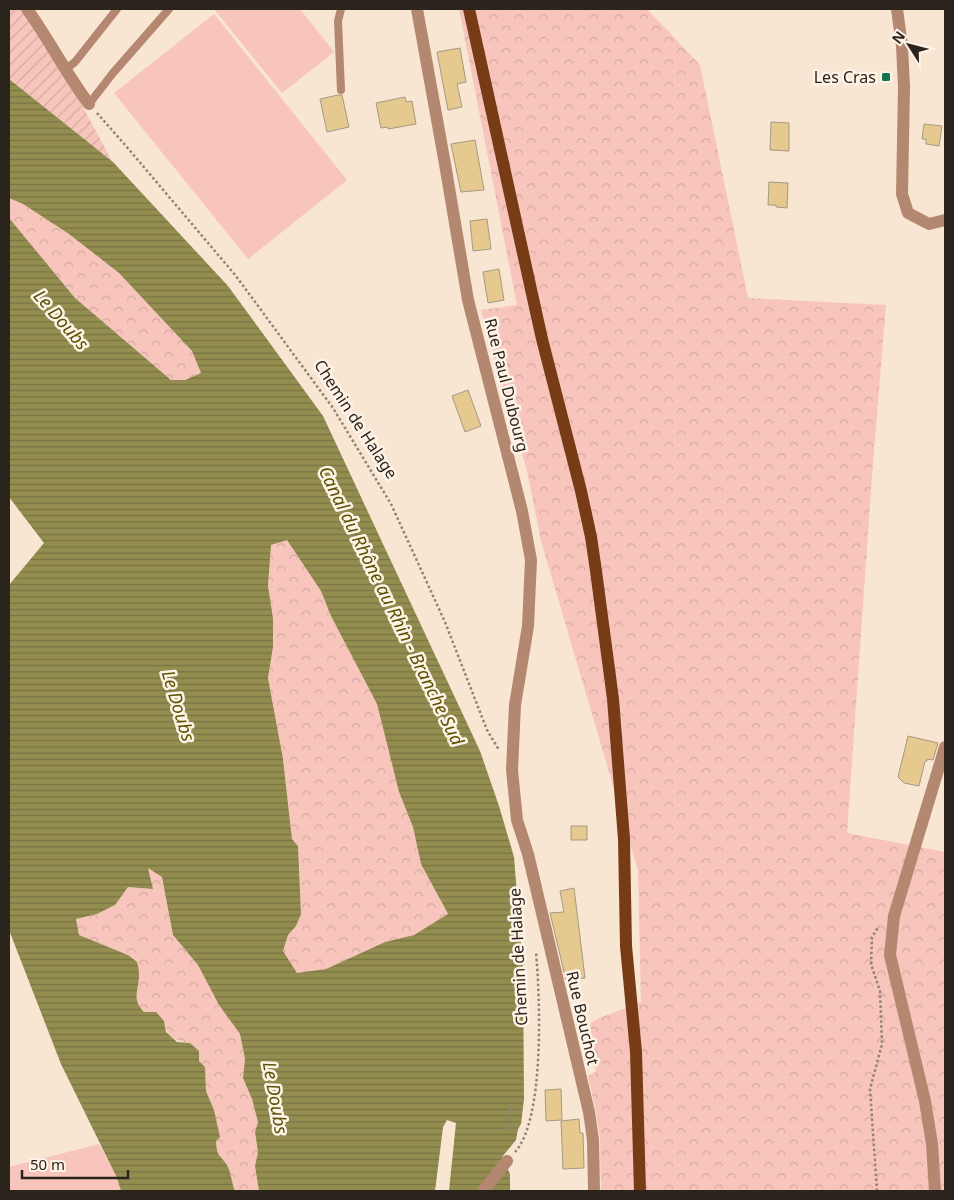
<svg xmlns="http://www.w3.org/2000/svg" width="954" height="1200" font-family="'Noto Sans',sans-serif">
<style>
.grass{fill:#f8c5bc}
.forest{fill:url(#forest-crowns)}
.garden{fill:url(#garden-furrows)}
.water{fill:url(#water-rules);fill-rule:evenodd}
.building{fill:#e5c98e;stroke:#a49a84}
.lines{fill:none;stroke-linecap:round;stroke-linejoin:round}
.path{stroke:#8f8376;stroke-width:2.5;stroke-dasharray:2.5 2.5;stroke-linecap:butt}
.service{stroke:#b48770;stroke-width:8}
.minor{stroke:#b48770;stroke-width:12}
.tertiary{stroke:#b48770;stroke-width:12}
.primary{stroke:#773b16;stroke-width:12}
.poi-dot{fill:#11754d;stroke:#fff3e8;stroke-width:2}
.labels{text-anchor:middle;stroke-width:5;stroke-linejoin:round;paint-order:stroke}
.poi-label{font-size:16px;fill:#2a241d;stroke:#fff3e8;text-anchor:end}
.street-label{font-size:16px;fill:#2a241d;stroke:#fff3e8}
.water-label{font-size:18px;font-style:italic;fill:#585201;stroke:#fff3e8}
</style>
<defs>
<pattern id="forest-crowns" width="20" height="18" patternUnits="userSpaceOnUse" patternTransform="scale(1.25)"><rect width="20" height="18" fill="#f8c5bc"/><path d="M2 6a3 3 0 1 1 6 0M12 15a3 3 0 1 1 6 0" fill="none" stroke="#d5a9a1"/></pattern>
<pattern id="garden-furrows" width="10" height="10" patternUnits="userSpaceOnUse" patternTransform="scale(1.25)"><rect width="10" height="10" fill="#f8c5bc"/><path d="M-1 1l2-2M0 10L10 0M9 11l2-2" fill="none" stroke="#d5a9a1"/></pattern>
<pattern id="water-rules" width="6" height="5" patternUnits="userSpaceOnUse" patternTransform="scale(1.25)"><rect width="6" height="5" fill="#938d50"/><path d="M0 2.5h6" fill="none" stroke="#787342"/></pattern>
</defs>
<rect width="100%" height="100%" fill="#f8e5d2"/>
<path class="grass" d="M 214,9 L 300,9 L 334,52 L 282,93 Z
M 214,14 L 347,180 L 248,259 L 114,93 Z
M 99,1144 L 117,1178 L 121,1191 L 9,1191 L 9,1167 Z"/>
<path class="forest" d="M 459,9 L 647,9 L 700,65 L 748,298 L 886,305 L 872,476 L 847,833 L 945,852 L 945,1191 L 601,1191 L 600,1139 L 596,1112 L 588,1076 L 596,1072 L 588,1034 L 591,1023 L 597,1019 L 641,1002 L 638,870 L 541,541 L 528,475 L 481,310 L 517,305 Z
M 9,198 L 23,204 L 69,234 L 119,273 L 192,351 L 201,373 L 185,380 L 171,380 L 75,298 L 12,224 L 9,218 Z
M 287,540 L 321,591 L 331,616 L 377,704 L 399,792 L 413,827 L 421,864 L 448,915 L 414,935 L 385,942 L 326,969 L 297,974 L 283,951 L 288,935 L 296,926 L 301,914 L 298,846 L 292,839 L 284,765 L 268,678 L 273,647 L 273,618 L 268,586 L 271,545 Z
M 148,867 L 162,877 L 173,935 L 198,965 L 219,1005 L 240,1034 L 245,1059 L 243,1078 L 252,1099 L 258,1122 L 255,1132 L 258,1152 L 255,1166 L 259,1191 L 235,1191 L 231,1181 L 229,1168 L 217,1153 L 214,1110 L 206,1091 L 205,1067 L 199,1061 L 190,1043 C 174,1041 167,1037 164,1021 L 144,1012 L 139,1007 L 136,1000 L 139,974 L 128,955 L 79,935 L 76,919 L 97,914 L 115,905 L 128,887 L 153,889 Z"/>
<path class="garden" d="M 9,9 L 35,9 L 64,78 L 77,96 L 112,161 L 9,79 Z"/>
<path class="water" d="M 9,79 L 113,162 L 228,286 L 323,416 L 480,751 L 499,806 L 514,857 L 523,969 L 524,1099 L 521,1124 L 518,1129 L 516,1140 L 502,1157 L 510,1174 L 510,1191 L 449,1191 L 456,1123 L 447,1120 L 443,1127 L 435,1191 L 259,1191 L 255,1166 L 258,1152 L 255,1132 L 258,1122 L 252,1099 L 243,1078 L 245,1059 L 240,1034 L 219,1005 L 198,965 L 173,935 L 162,877 L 148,868 L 153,889 L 128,887 L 115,905 L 97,914 L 76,919 L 79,935 L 128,955 L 137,962 C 138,966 139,970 139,974 C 139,991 131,999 144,1012 L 156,1012 L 164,1021 L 166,1032 L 177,1042 L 190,1043 L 199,1051 L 199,1061 L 205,1067 L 206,1091 L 214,1110 L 220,1137 L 216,1141 C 217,1159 220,1153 228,1167 C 231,1173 232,1184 235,1191 L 121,1191 L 117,1178 L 61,1064 L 9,930 L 9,585 L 44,543 L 9,497 L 9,218 L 75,298 L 171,380 L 185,380 L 201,373 L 192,351 L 119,273 L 69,234 L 23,204 L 9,198 ZM 287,540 L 321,591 L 331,616 L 377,704 L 399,792 L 413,827 L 421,864 L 448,914 L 414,935 L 385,942 L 326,969 L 297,973 L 283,951 L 288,935 L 296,926 L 301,914 L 298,846 L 292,839 L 283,759 L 268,678 L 273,647 L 273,618 L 268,586 L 271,545 Z"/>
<path class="building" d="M 460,48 L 466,82 L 457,84 L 462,107 L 448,110 L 437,52 Z
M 338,95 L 342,95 L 349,127 L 327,132 L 320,99 Z
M 405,97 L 406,102 L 412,101 L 416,124 L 388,129 L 388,127 L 381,128 L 376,103 Z
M 771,122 L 789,123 L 789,151 L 770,150 Z
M 924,124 L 942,126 L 939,146 L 926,144 L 926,139 L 922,139 Z
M 475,140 L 484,190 L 461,192 L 451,144 Z
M 769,182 L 788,183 L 787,208 L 776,207 L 776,205 L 768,205 Z
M 487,219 L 491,249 L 473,251 L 470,221 Z
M 499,269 L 504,300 L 488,303 L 483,272 Z
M 468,390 L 481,426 L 465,432 L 452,396 Z
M 908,736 L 938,743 L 933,760 L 927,759 L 927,761 L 925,761 L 919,786 L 904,783 L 898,777 Z
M 571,826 L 587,826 L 587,840 L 571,840 Z
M 574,888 L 585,978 L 566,980 L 550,913 L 564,912 L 560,891 Z
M 561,1089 L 562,1120 L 546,1121 L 545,1090 Z
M 579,1119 L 580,1133 L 583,1133 L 584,1168 L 563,1169 L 561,1121 Z"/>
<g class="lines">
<path class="path" d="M 97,113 L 126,146 L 236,276 L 333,408 L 391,504 L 445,622 L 487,730 L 499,750
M 509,1109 L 523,1111
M 506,1127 L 518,1129
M 505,1130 L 510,1105
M 515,1152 C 545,1119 540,997 536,952
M 877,1191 L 870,1089 L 882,1044 L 880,991 L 871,964 L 872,937 L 879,926"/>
<path class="service" d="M 66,69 L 75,62 L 117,9
M 341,90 L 338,21 L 341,9
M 89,104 L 113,73 L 169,9"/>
<path class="minor" d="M 27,9 C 49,39 66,74 89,104
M 417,9 L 445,164 L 468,300 L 522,511 L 531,560 L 528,626 L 515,705 L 512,770 L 517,820 L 528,854 L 589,1112 L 593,1140 L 594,1191
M 483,1191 L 507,1161"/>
<path class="tertiary" d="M 897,9 L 902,46 L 904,87 L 902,194 L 908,213 L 929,224 L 945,220
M 935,1191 L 932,1144 L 925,1101 L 890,955 L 894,916 L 945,747"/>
<path class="primary" d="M 469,9 L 542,339 L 581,491 L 591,537 L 596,571 L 613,699 L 624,839 L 626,946 L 636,1052 L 640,1191"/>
</g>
<rect class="poi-dot" x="881" y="72" width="10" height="10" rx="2.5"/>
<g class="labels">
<g class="poi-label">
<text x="876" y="83">Les Cras</text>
</g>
<g class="street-label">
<text transform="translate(507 385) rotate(76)" y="6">Rue Paul Dubourg</text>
<text transform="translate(356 419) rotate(57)" y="6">Chemin de Halage</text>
<text transform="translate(518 957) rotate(-93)" y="6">Chemin de Halage</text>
<text transform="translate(583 1018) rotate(77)" y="6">Rue Bouchot</text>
</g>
<g class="water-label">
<text transform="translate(61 320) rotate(49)" y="6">Le Doubs</text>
<text transform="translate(391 606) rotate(64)" y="6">Canal du Rhône au Rhin - Branche Sud</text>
<text transform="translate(178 706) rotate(73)" y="6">Le Doubs</text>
<text transform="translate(275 1098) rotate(80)" y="6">Le Doubs</text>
</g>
</g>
<rect width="954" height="1200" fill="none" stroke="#2a241d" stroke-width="20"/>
<g transform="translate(909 45) rotate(306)" stroke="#fff3e8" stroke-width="4" paint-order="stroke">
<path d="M0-4L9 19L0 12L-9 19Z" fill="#2a241d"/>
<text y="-8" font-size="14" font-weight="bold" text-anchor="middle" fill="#2a241d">N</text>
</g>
<path d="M22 1170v8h106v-8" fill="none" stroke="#2a241d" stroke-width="2.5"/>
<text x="30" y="1170" font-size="15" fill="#2a241d" stroke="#fff3e8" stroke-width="4" paint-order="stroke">50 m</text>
</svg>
